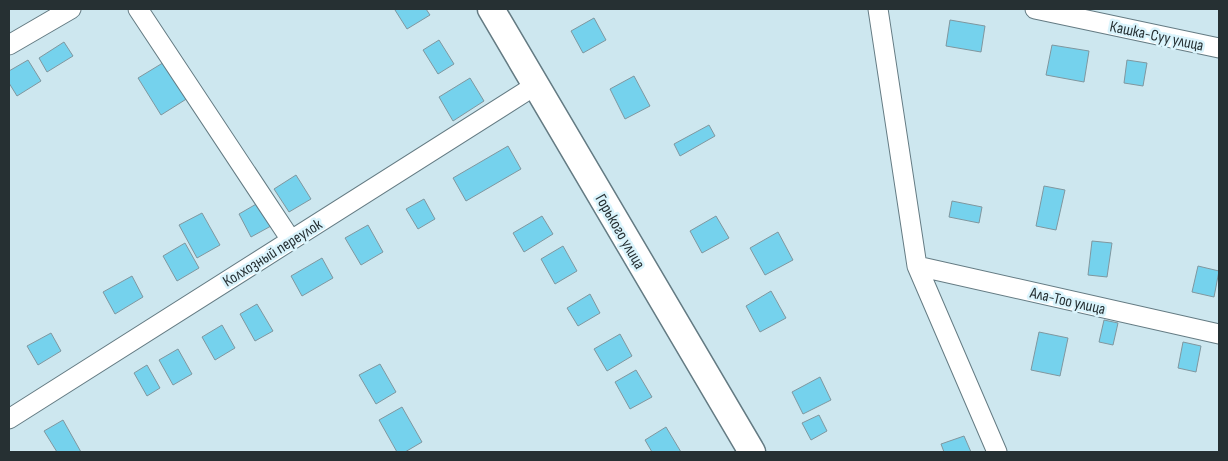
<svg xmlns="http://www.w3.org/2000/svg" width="1228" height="461" font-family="'Sofia Sans Condensed',sans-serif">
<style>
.building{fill:#75d2ed;stroke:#80979f}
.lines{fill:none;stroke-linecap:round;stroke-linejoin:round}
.street-casing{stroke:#647b83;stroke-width:21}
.secondary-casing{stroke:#647b83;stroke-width:29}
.street{stroke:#fff;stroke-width:19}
.secondary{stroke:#fff;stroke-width:26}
.labels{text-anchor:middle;stroke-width:5;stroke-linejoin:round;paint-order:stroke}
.street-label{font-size:16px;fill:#263033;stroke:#daf4fc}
</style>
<rect width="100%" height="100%" fill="#cde7ef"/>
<path class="building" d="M 397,9 L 426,9 L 430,15 L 407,29 L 395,10 Z
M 594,18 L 606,40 L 583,53 L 571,31 Z
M 950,20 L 985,26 L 981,52 L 946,46 Z
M 439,40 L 454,64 L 438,74 L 423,50 Z
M 64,42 L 73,56 L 47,72 L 39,58 Z
M 1052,45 L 1089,51 L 1084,82 L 1046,75 Z
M 28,60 L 41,81 L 17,96 L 9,83 L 9,71 Z
M 1127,60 L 1147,63 L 1143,86 L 1124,83 Z
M 166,61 L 188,98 L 161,115 L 138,78 Z
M 634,76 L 650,106 L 625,119 L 610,89 Z
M 470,78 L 484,101 L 453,121 L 439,97 Z
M 709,125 L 715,136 L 680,156 L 674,144 Z
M 508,146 L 521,169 L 466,201 L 453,178 Z
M 296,175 L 311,199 L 289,212 L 274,189 Z
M 1044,186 L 1065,190 L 1056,230 L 1036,226 Z
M 424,199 L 435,219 L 418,229 L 406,209 Z
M 952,201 L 982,207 L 979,223 L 949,217 Z
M 258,203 L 271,226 L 251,237 L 239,214 Z
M 202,213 L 220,245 L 197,258 L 179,225 Z
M 542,216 L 553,234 L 524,252 L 513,233 Z
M 716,216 L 729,238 L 702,253 L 690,231 Z
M 368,225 L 383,252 L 361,265 L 345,238 Z
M 778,232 L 793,260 L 765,275 L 750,248 Z
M 1092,241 L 1112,243 L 1107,277 L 1088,275 Z
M 185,243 L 199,268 L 177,281 L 163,256 Z
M 563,246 L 577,271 L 555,284 L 541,259 Z
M 322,258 L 333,278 L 302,296 L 291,276 Z
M 1198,266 L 1219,271 L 1214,297 L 1192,292 Z
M 132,276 L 143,297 L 115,314 L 103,292 Z
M 771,291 L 786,318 L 760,332 L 746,306 Z
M 590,294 L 600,313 L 578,326 L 567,308 Z
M 257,304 L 273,331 L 255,341 L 240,314 Z
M 1104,320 L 1118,323 L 1113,345 L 1099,342 Z
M 222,325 L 235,348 L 215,360 L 202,337 Z
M 1039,332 L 1068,338 L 1060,376 L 1031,370 Z
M 51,333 L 61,351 L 38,365 L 27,346 Z
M 620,334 L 632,356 L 607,371 L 594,349 Z
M 1183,342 L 1201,346 L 1196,372 L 1178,368 Z
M 178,349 L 192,374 L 173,385 L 159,360 Z
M 380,364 L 396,392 L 376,404 L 359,375 Z
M 147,365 L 160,388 L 147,396 L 134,373 Z
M 636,370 L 652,397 L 630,409 L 615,382 Z
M 820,377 L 831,400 L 803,414 L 792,392 Z
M 402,407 L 422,442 L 405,452 L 397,452 L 379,420 Z
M 819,415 L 827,431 L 811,440 L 802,423 Z
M 63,420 L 81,452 L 57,452 L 44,431 Z
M 666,427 L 681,452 L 652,452 L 645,440 Z
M 964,436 L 971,452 L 944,452 L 941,444 Z"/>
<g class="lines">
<defs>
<path id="street" d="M 138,9 L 291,240
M 878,9 L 917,266 L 997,452
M 1035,9 L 1219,48
M 9,45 L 71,9
M 917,266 L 1219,334
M 9,419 L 536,85"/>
<path id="secondary" d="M 491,9 L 752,452"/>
</defs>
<use href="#street" class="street-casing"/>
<use href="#secondary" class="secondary-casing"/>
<use href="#street" class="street"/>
<use href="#secondary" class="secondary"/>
</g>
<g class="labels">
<g class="street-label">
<text transform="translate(1157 35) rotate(12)" y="6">Кашка-Суу улица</text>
<text transform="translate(621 231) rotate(60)" y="6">Горького улица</text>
<text transform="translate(272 252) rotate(-32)" y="6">Колхозный переулок</text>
<text transform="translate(1068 300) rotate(13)" y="6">Ала-Тоо улица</text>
</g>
</g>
<rect width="1228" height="461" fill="none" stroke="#263033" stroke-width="20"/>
</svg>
